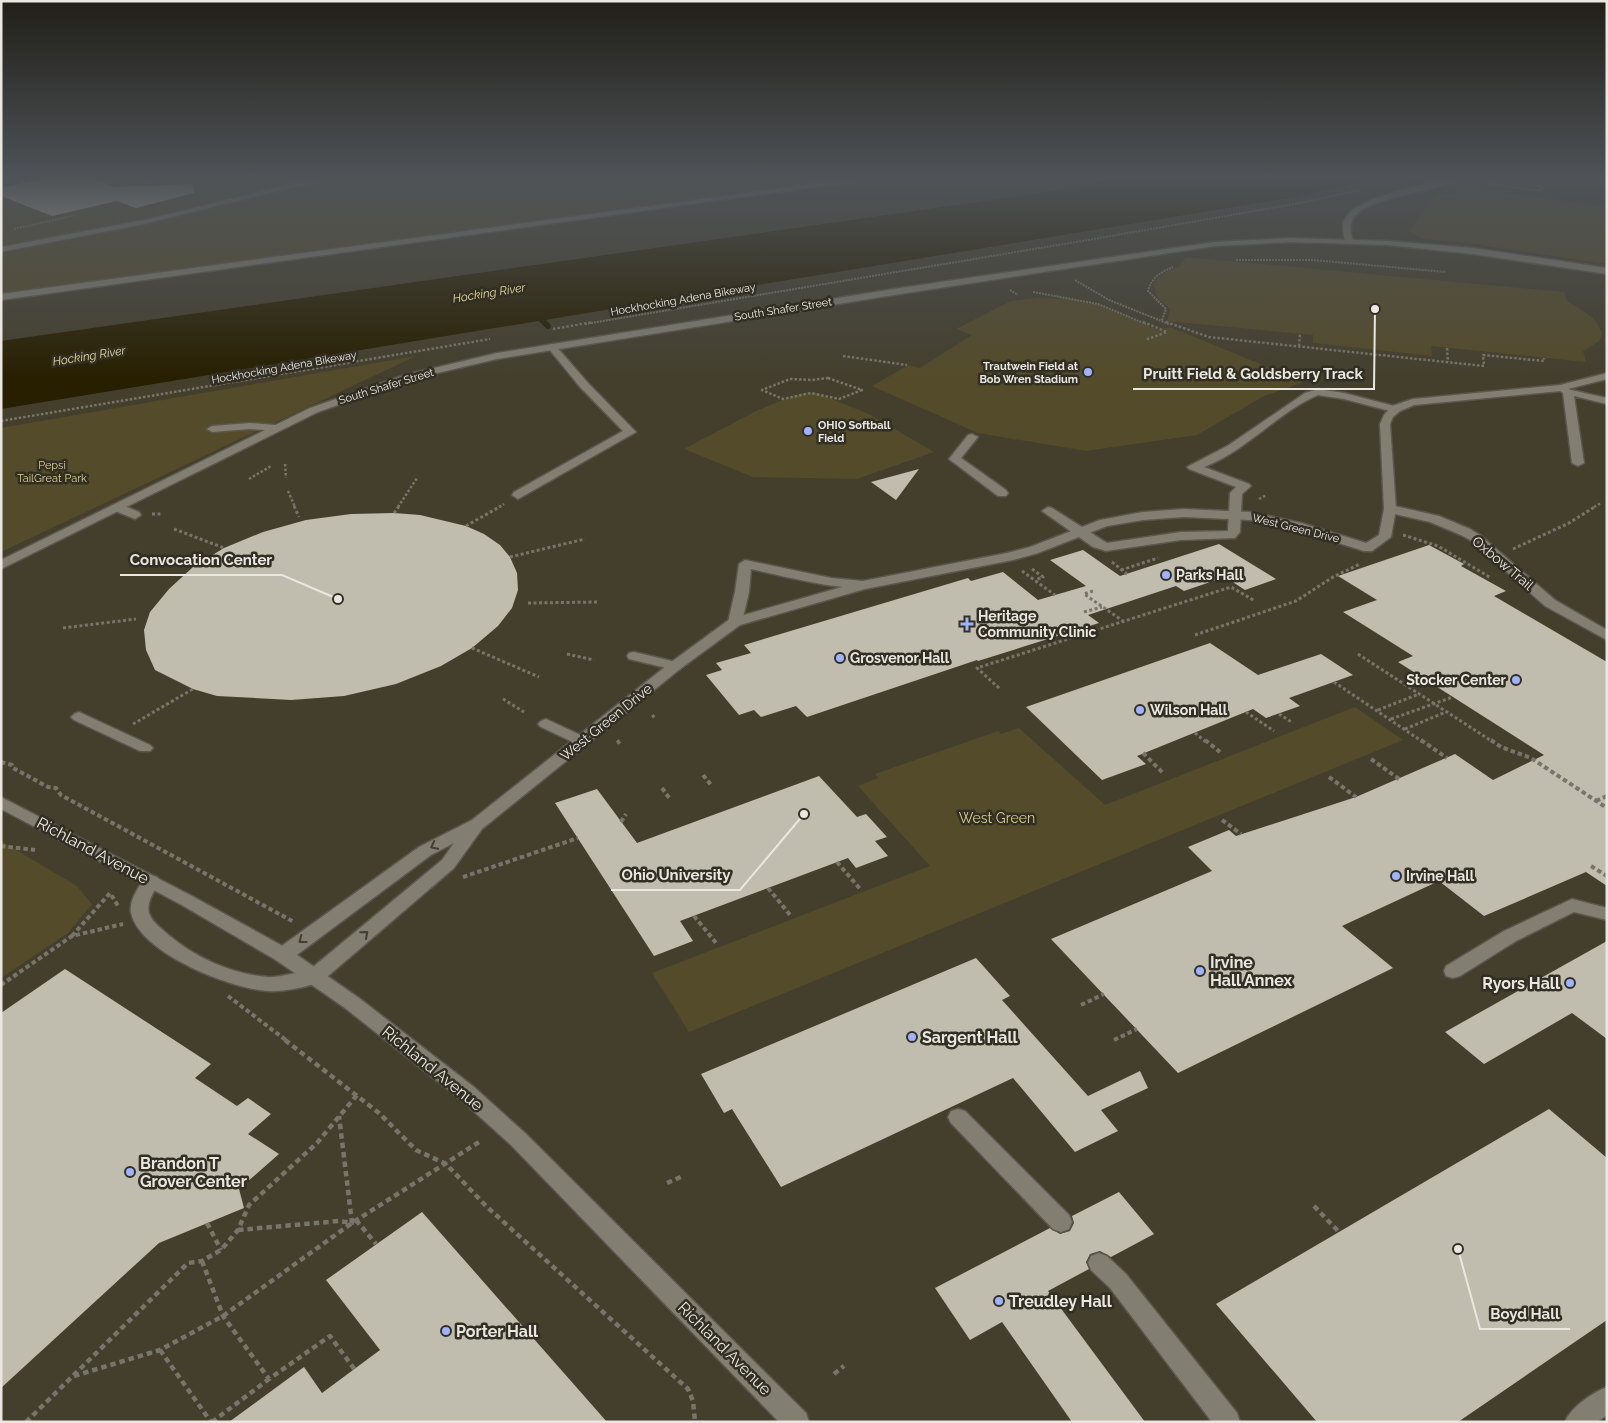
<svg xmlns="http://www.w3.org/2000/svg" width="1608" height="1423" font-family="Raleway,sans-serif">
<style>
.built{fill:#443f2d}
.green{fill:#544b2a}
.water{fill:#281f00}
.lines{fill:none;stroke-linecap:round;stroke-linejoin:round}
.stream-far1{stroke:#281f00;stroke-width:4.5}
.stream{stroke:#281f00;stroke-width:5.5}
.building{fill:#c0bcae}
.lane-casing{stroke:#5a574e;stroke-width:3}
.street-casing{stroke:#5a574e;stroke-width:3}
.secondary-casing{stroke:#5a574e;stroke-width:3}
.path-far4{stroke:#77756b;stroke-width:2;stroke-dasharray:2 1;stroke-linecap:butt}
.path-far3{stroke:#77756b;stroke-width:2.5;stroke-dasharray:2.5 2;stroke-linecap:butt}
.path-far2{stroke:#77756b;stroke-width:3;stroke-dasharray:3 2.5;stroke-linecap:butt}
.path-far1{stroke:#77756b;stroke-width:4;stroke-dasharray:4.5 3;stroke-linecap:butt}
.path{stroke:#77756b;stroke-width:4.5;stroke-dasharray:5.5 4;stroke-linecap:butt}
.lane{fill:#827f72;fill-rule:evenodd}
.street{fill:#827f72;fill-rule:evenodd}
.secondary{fill:#827f72;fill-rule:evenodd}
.path-bridge{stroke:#77756b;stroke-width:3;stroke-dasharray:3 2.5;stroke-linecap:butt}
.oneway{stroke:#413e33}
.poi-dot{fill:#a1b2fd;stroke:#312e23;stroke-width:2}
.labels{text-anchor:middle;stroke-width:5;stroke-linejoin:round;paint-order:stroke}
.far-street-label{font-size:11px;fill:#e9e7e0;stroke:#312e23}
.far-poi-label{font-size:11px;font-weight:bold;fill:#e9e7e0;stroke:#312e23;text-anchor:end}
.far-park-label{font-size:11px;fill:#decc8f;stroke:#312e23}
.far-water-label{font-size:12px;font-style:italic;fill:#ead89a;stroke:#312e23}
.street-label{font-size:14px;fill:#e9e7e0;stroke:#312e23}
.poi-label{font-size:14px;font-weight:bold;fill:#e9e7e0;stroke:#312e23;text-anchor:start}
.park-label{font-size:14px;fill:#decc8f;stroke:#312e23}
.near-street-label{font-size:16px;fill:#e9e7e0;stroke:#312e23}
.near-poi-label{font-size:16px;font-weight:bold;fill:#e9e7e0;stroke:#312e23;text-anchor:start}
.leader{fill:none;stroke:#e9e7e0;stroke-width:2}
.callout-dot{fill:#e9e7e0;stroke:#312e23;stroke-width:2}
.callout-label{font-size:15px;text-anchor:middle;font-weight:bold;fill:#e9e7e0;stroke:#312e23;stroke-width:5;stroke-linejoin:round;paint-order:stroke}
</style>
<rect width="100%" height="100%" fill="#3b382d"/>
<path class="built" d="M 1,179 L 1236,179 L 1289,200 L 1383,179 L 1607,179 L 1607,1422 L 1,1422 Z"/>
<path class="green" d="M 1,179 L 868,179 L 1,297 Z
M 1460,187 L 1607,207 L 1607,264 L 1466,243 L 1422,239 L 1409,231 L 1436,193 L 1453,194 Z
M 1186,257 L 1564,292 L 1567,301 C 1581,310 1598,317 1602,334 L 1599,341 L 1583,351 L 1586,362 L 1431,346 L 1432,356 L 1313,343 L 1313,335 L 1167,321 L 1170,309 L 1158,298 L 1153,285 C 1159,274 1168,270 1179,267 Z
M 1037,298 L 1069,299 L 1093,303 L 1158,330 L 1170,327 L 1304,382 L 1264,396 L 1197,435 L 1086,451 L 978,433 L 872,386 L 909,365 L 920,368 L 972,335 L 956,329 L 1011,301 Z
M 416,356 L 1,552 L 1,428 Z
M 801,393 L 817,393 L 869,414 L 934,452 L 857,479 L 753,477 L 684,449 L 756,411 Z
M 1355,707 L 1403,740 L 689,1032 L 652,973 L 930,866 L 858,786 L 878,778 L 875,774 L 998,731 L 1001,734 L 1019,728 L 1105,805 Z
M 1,841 L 77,886 L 92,904 L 68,933 L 1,978 Z"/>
<path class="water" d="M 1118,179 L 1376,179 L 1283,199 L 1,409 L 1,341 L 1027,195 Z"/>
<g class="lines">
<path class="stream-far1" d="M 1412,181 L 1420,183
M 535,314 L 545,324"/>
<path class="stream" d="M 544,322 L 548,326"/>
</g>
<path class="building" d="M 41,179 L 97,179 L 113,187 L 193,184 L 194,193 L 136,208 L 117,201 L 52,216 L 1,196 L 1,188 Z
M 919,469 L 896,500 L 871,482 Z
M 394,513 L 420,515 L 466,526 L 484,534 L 500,545 L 510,557 L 517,573 L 518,590 L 512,608 L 498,626 L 472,648 L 441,666 L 396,684 L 344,696 L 291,700 L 217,696 L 193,689 L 155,670 L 146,650 L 144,630 L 150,612 L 169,589 L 193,567 L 224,548 L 263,532 L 306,520 L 351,514 Z
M 1219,544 L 1276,579 L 1245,590 L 1225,577 L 1184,591 L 1176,586 L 1088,615 L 1099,623 L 978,661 L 977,660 L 807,717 L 796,706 L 761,717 L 754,710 L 739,715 L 706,675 L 722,670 L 716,663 L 751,653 L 744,645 L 968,578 L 971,581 L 1003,572 L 1038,600 L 1086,586 L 1050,560 L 1083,550 L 1120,576 Z
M 1429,545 L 1464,564 L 1461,566 L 1506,591 L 1494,596 L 1607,662 L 1607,886 L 1586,872 L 1484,916 L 1439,881 L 1342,926 L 1393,968 L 1178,1073 L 1051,939 L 1212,871 L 1188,847 L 1229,830 L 1236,836 L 1356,797 L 1455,754 L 1493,780 L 1544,755 L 1398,662 L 1413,656 L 1343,612 L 1377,600 L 1338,576 Z
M 1210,643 L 1258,675 L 1321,654 L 1353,675 L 1289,698 L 1300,706 L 1266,718 L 1253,709 L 1137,756 L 1146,764 L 1102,780 L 1026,707 Z
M 819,776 L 857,817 L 866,814 L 887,837 L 875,841 L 888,856 L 856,868 L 848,858 L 680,921 L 693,941 L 654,956 L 555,803 L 597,789 L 637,843 Z
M 1607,941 L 1607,1039 L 1572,1013 L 1484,1064 L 1445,1032 Z
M 976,958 L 1010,996 L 1002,1000 L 1088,1096 L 1140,1071 L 1148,1088 L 1101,1110 L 1118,1131 L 1075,1152 L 1013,1078 L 781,1187 L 732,1109 L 724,1113 L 701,1074 Z
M 65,969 L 211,1064 L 195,1078 L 237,1106 L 248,1098 L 271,1114 L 248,1134 L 279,1154 L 239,1189 L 244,1208 L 159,1243 L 1,1388 L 1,1013 Z
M 1549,1109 L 1607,1158 L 1607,1320 L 1458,1422 L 1317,1422 L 1216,1304 Z
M 1119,1192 L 1154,1234 L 1111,1257 L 1100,1251 L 1090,1254 L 1086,1262 L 1089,1269 L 1048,1291 L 1145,1422 L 1072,1422 L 1002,1322 L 970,1340 L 935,1288 L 1050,1228 L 1060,1234 L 1070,1231 L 1074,1223 L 1072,1216 Z
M 422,1212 L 607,1422 L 229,1422 L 304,1367 L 322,1393 L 380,1350 L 326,1280 Z"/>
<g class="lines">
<defs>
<path id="lane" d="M 140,179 L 150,179 L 152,181 L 148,183 Z
M 552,344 L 555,345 L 588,383 L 636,432 L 518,499 L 512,495 L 514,492 L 623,431 L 580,387 L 549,349 L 549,345 Z
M 1561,385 L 1571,390 L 1607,398 L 1607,404 L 1574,396 L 1584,463 L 1578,466 L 1572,463 L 1563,393 L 1556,388 Z
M 1318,389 L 1344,393 L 1398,407 L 1399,409 L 1394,412 L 1344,399 L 1318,395 C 1277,413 1246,451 1204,467 L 1249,484 L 1251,486 L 1242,494 L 1240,532 L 1235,538 L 1181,540 L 1106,551 L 1093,547 L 1042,511 L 1048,507 L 1052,508 L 1107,543 L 1181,532 L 1228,531 L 1230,493 L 1236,487 L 1189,469 L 1187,467 L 1229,445 L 1305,393 Z
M 250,423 L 275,425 L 280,428 L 275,431 L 250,429 L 212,432 L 207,429 L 212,426 Z
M 972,434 L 978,437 L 961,458 L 1006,490 L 1008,493 L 1006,496 L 998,496 L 949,459 L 968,435 Z
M 117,503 L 139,512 L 141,515 L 135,519 L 113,510 L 111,507 Z
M 1390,505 L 1439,516 L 1470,529 L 1480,535 L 1555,600 L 1607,630 L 1607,640 L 1545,606 L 1472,541 L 1461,535 L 1430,522 L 1386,512 L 1384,509 L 1386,506 Z
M 745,560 L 831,578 L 863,581 L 870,585 C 860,596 769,573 751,569 L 749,592 L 742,622 L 735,626 L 728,622 L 735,592 L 739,564 Z
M 634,652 L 680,663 L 682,666 L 680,669 L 675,670 L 629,659 L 627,656 L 629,653 Z
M 79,712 L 150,745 L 153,748 L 150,751 L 140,751 L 74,720 L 71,717 L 74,714 Z
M 546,719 L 587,738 L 590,741 L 587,744 L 577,744 L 541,727 L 538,724 L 541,721 Z
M 151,875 L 157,877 L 160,881 C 155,890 146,902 149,913 C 151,920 158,926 164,931 C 192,956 230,974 268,977 C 285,978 305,967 321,972 L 323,977 L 321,982 C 304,987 286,992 268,991 C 232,989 138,953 131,912 C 129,900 139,887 145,877 Z
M 1572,899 L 1607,908 L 1607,920 L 1574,912 L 1516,941 L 1460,976 L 1453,978 L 1446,976 L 1444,971 L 1446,966 L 1504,931 Z
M 958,1109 L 965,1111 L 1069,1215 L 1072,1222 L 1069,1229 L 1061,1232 L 1053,1229 L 951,1123 L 948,1117 L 951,1111 Z
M 1099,1253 L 1107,1256 L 1126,1274 L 1237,1413 L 1240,1422 L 1212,1422 L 1110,1288 L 1091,1270 L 1088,1263 L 1091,1256 Z"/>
<path id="street" d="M 313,179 L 327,179 L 144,224 L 1,252 L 1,247 L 144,220 Z
M 1447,179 L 1460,179 C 1439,192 1363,196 1352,221 C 1349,227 1351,234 1353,240 L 1349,242 L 1345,240 C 1343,233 1341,224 1346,217 C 1359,197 1423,185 1447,179 Z
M 1607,373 L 1607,379 L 1560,391 L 1414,405 L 1400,411 L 1393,417 L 1390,424 L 1396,509 L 1391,537 L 1372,551 L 1364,551 L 1294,529 L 1250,520 L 1184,517 L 1143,520 L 1107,526 L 1038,553 L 1013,560 L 865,589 L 740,625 L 680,669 L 482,829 L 454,868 L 321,982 L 314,984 L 307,982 L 305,977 L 307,972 L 442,860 L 454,843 L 431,855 L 290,960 L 283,962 L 276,960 L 274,955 L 276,950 L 419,847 L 472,820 L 670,663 L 730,619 L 863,581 L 1007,553 L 1030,547 L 1100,520 L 1143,512 L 1184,509 L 1250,512 L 1301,523 L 1366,543 L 1379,535 L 1384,509 L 1380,424 L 1384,415 L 1392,406 L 1413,399 L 1560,385 Z
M 1607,1387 L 1607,1415 L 1597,1422 L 1565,1422 C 1571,1407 1592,1393 1607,1387 Z"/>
<path id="secondary" d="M 849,179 L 871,179 L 1,300 L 1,294 Z
M 1290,238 L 1388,241 L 1473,248 L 1607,268 L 1607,274 L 1473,254 L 1388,245 L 1290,242 L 1215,246 L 900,294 L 497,359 L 412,379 L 318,412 L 1,569 L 1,560 L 310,408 L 405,375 L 497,353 L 900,288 L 1215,242 Z
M 1,797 L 192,896 L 290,950 L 359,998 L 474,1087 L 525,1133 L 806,1413 L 809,1422 L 779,1422 L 511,1145 L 460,1099 L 345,1008 L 276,960 L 180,904 L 1,809 Z"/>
</defs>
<use href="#lane" class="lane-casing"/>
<use href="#street" class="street-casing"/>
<use href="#secondary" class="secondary-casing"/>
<path class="path-far4" d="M 1504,179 L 1491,184 C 1508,186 1525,191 1542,190 L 1542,188 L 1524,179
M 14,229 L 76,215
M 1236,260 L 1313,260 L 1446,272
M 1075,280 L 1109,300 L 1169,324
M 1010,290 L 1018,295
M 1033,292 L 1098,304 L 1146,324
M 1162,320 L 1166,309 L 1148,291 C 1151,278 1161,272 1173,267
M 585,324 L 1088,240 L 1295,204 L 1360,190"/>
<path class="path-far3" d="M 1143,322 L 1167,332 L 1145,340
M 1166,322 L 1209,337 L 1484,366 L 1483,355 L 1544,361 L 1544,358
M 553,329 L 593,322
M 1299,346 L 1300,334
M 1447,348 L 1448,362
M 843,356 L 907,365
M 828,378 L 862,390 L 839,399 L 811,393 L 783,399 L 762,390 L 790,379 L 812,380 Z
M 1,421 L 490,339
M 285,464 L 286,478
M 249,479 L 271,466
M 288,491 L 295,507
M 1259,499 L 1267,495
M 398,507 L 417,478
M 499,507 L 504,504
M 1594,507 L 1601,503"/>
<path class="path-far2" d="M 294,506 L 299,517
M 394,513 L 399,506
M 152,514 L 162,514
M 466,526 L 501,506
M 174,529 L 224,548
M 1403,535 L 1438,546 L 1491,578
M 1513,549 L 1569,523 L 1596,506
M 510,557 L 585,539
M 1112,562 L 1127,574
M 1032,569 L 1043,577 L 1035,580
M 1121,570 L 1158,558
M 1022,571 L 1055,595
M 1093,591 L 1084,594 L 1123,621
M 528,603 L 599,602
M 1084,612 L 1102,607
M 63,628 L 136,619
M 1195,635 L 1296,601 L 1333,577 L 1360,564
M 472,648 L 539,677
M 567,654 L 594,660
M 1358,654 L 1493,742
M 1334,682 L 1423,742
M 999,688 L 977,668 L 1231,587 L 1255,601
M 503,699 L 524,712
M 1378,710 L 1419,694
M 1246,712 L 1274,731
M 1279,714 L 1293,723
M 652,717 L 655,715
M 133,724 L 193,689
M 1405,729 L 1446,712
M 1195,733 L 1206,742"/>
<path class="path-far1" d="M 1205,740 L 1220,752
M 1421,740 L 1447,758
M 1491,740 L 1501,747 L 1531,758 L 1607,808
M 617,743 L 620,741
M 1143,753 L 1164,774
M 1371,759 L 1399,779
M 1,762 L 12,765 L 13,768 L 48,787 L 56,788 L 61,795 L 294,922
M 703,775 L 711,785
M 1329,777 L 1356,797
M 662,788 L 670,799
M 1596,801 L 1607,796
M 1222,820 L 1241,834
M 621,822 L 626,814
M 1,846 L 35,850
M 837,862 L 861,890
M 1591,866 L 1607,876
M 463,877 L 578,838
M 768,888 L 791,916
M 694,916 L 717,944
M 72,936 L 110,893 L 118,906
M 1,985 L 72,936 L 123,924
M 228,996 L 287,1041
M 1081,1005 L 1104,994
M 1114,1040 L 1137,1029"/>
<path class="path" d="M 285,1040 L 379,1113 L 416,1150 L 446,1164 L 486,1206 L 688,1389 L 693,1401 L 695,1422
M 667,1183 L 683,1176
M 1314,1206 L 1339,1232
M 356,1220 L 376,1244
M 207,1223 L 221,1250
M 238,1230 L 339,1221 L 352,1223 L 339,1116
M 202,1261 L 223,1316 L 269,1379 L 330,1336 L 355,1370
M 160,1350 L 211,1422
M 834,1374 L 844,1366
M 74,1376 L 160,1350 L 223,1316 L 352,1223 L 479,1142
M 26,1422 L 188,1263 L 202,1261 L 221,1250 L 238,1230 L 249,1205 L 317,1143 L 357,1095
M 212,1422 L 269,1379"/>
<use href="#lane" class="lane"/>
<use href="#street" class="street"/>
<use href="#secondary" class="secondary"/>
<path class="path-bridge" d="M 1391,719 L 1453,697"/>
</g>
<defs><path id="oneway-chevron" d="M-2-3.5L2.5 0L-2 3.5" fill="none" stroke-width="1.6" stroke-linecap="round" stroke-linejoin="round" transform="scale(1.25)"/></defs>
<g class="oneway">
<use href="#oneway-chevron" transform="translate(434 846) rotate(153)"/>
<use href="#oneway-chevron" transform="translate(365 934) rotate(-40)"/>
<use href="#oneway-chevron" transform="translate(302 940) rotate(143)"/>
</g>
<linearGradient id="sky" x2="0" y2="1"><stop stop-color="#201f19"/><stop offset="0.47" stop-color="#4f5357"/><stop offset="1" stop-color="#4f5357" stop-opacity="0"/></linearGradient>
<rect width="1608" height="379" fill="url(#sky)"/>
<g class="poi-dot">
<circle cx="1088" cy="372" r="5"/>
<circle cx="808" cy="431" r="5"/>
<circle cx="1166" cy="575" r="5"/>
<path d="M964.5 616.5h5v5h5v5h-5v5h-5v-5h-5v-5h5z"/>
<circle cx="840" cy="658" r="5"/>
<circle cx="1516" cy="680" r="5"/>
<circle cx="1140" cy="710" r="5"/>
<circle cx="1396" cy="876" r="5"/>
<circle cx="1200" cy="971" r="5"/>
<circle cx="1570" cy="983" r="5"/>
<circle cx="912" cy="1037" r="5"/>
<circle cx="130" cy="1172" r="5"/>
<circle cx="999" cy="1301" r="5"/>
<circle cx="446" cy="1331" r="5"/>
</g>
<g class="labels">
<g class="far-street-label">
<text transform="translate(683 299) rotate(-10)" y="4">Hockhocking Adena Bikeway</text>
<text transform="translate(783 309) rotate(-9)" y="4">South Shafer Street</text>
<text transform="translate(284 367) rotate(-10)" y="4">Hockhocking Adena Bikeway</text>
<text transform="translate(386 386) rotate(-17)" y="4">South Shafer Street</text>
<text transform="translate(1296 528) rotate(14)" y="4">West Green Drive</text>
</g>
<g class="far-poi-label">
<text x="1078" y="370">Trautwein Field at<tspan x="1078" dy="13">Bob Wren Stadium</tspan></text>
<text x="818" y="429" text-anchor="start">OHIO Softball<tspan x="818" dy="13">Field</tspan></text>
</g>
<g class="far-park-label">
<text x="52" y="469">Pepsi<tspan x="52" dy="13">TailGreat Park</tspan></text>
</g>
<g class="far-water-label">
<text transform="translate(489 293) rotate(-9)" y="4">Hocking River</text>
<text transform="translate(89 356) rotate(-9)" y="4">Hocking River</text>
</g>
<g class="street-label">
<text transform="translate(1503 563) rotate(40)" y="5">Oxbow Trail</text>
<text transform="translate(606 722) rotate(-39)" y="5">West Green Drive</text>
</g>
<g class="poi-label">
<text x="1176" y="580">Parks Hall</text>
<text x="978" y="621">Heritage<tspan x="978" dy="16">Community Clinic</tspan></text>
<text x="850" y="663">Grosvenor Hall</text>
<text x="1506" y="685" text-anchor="end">Stocker Center</text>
<text x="1150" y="715">Wilson Hall</text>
<text x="1406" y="881">Irvine Hall</text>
</g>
<g class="park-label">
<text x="997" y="823">West Green</text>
</g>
<g class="near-street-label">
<text transform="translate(93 850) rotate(28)" y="6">Richland Avenue</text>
<text transform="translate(433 1068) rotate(39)" y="6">Richland Avenue</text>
<text transform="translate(725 1348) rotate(45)" y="6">Richland Avenue</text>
</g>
<g class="near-poi-label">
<text x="1210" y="968">Irvine<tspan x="1210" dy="18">Hall Annex</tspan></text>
<text x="1560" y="989" text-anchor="end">Ryors Hall</text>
<text x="922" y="1043">Sargent Hall</text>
<text x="140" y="1169">Brandon T<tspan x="140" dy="18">Grover Center</tspan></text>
<text x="1009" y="1307">Treudley Hall</text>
<text x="456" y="1337">Porter Hall</text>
</g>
</g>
<path class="leader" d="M1375 309L1374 389H1133M338 599L282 575H120M804 814L740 890H611M1458 1249L1480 1329H1570"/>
<g class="callout-dot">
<circle cx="1375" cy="309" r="5"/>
<circle cx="338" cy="599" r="5"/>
<circle cx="804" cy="814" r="5"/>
<circle cx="1458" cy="1249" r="5"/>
</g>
<g class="callout-label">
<text x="1253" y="379">Pruitt Field &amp; Goldsberry Track</text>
<text x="201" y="565">Convocation Center</text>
<text x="676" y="880">Ohio University</text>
<text x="1525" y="1319">Boyd Hall</text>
</g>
<rect width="1608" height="1423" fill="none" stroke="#e9e7e0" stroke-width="5"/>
</svg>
